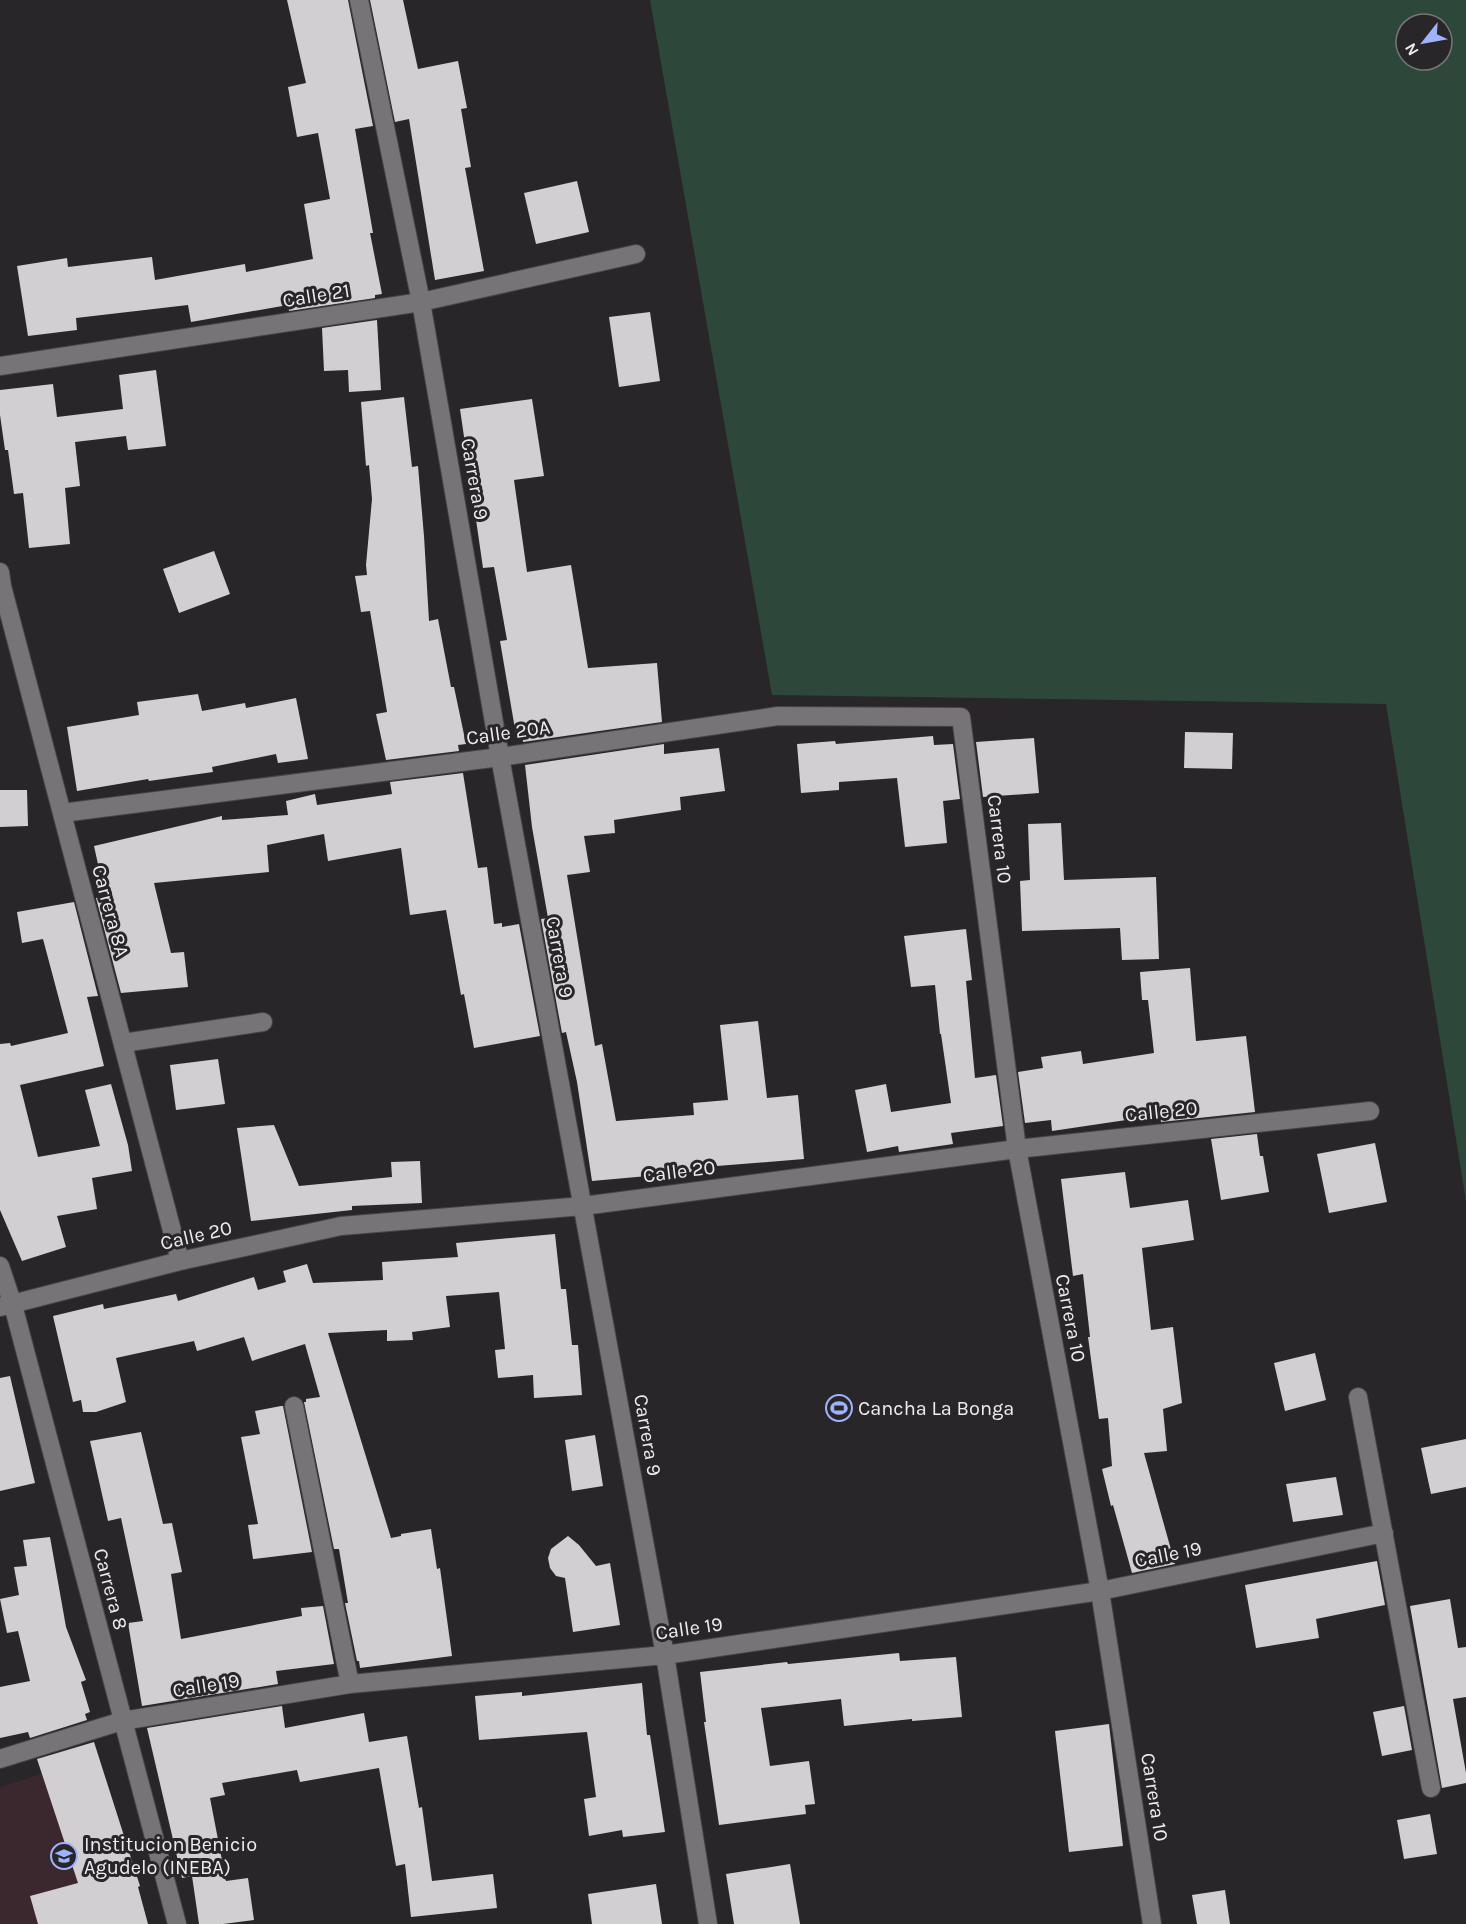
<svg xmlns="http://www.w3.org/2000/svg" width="1466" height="1924" font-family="Karla,sans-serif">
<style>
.education{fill:#3b282f}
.green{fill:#2d483a;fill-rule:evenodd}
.building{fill:#d2cfd3}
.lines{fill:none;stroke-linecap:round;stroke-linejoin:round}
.minor-casing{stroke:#464447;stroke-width:20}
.minor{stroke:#777478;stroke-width:18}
.labels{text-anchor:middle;stroke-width:6;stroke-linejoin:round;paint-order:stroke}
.street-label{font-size:20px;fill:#eeecef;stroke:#282629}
.poi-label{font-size:20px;fill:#eeecef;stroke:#282629;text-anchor:start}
</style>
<rect width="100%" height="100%" fill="#282629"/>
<path class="education" d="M 98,1756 L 147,1924 L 0,1924 L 0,1787 Z"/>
<path class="green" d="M 650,0 L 1466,0 L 1466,1201 L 1386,704 L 772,695 ZM 1406,24 L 1442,24 L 1442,60 L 1406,60 Z"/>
<path class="building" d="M 287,0 L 348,0 L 373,126 L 355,129 L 373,233 L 370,233 L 382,294 L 375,295 L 375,298 L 289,311 L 288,305 L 191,322 L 188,305 L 76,318 L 77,330 L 28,336 L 17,266 L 67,258 L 68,267 L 152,257 L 155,280 L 245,264 L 246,272 L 313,259 L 304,204 L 330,199 L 318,133 L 297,137 L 288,87 L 306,83 Z
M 370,0 L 403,0 L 418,69 L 458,61 L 467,108 L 461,109 L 471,167 L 465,168 L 484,271 L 435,280 L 409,119 L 395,122 Z
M 577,181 L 589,232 L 536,244 L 524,193 Z
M 650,312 L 660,381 L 619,387 L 609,317 Z
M 377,320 L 381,390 L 349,392 L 348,370 L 324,371 L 322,328 Z
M 156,370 L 166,446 L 128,450 L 126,436 L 75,442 L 80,486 L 65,488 L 70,544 L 29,548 L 23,493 L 14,494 L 8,450 L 5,450 L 0,415 L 0,390 L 53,384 L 57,417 L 123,409 L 119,375 Z
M 404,397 L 412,467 L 418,466 L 424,536 L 429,621 L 438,619 L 451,687 L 454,687 L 466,744 L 458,745 L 459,751 L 386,760 L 376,714 L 387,712 L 370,611 L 361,612 L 355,576 L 367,575 L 366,565 L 372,499 L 369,465 L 366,466 L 361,402 Z
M 532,399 L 544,476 L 514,480 L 527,572 L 571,565 L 588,668 L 657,663 L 662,722 L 523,742 L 522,734 L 516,735 L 500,641 L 507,640 L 494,567 L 483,568 L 460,409 Z
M 214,551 L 230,594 L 179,613 L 163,569 Z
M 198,694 L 202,711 L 245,703 L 246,708 L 296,698 L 308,759 L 278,763 L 276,754 L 212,767 L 213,772 L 149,781 L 148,779 L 77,791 L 67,727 L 139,715 L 137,702 Z
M 1185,732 L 1233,733 L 1232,769 L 1184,768 Z
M 933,736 L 934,745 L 953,744 L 960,799 L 943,801 L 947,843 L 905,847 L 897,778 L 839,782 L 839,790 L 801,793 L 797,744 L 835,741 L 836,744 Z
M 1034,738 L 1039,793 L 983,797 L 976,742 Z
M 664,744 L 664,754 L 719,748 L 725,791 L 680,797 L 681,810 L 614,820 L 615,833 L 584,836 L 590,872 L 567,875 L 595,1046 L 602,1044 L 616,1121 L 694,1115 L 693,1103 L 728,1100 L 720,1025 L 758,1021 L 767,1098 L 798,1095 L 804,1159 L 692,1168 L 692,1172 L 592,1181 L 577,1082 L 566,1032 L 562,1033 L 541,919 L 548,918 L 532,827 L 525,765 Z
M 463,773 L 478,868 L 487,867 L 494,924 L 502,923 L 502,927 L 519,924 L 540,1036 L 474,1048 L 464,994 L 461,995 L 446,910 L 410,915 L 401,848 L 328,861 L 324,834 L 267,845 L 269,872 L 154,883 L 171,953 L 184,952 L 188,987 L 121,993 L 96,898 L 105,896 L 94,846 L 222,816 L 222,820 L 288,815 L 286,801 L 315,794 L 317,805 L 392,794 L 390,782 Z
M 0,790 L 27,790 L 28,826 L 0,827 Z
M 1061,823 L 1064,880 L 1156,877 L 1159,959 L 1122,960 L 1120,928 L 1022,931 L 1020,881 L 1030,880 L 1028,824 Z
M 74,902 L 98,996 L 87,997 L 104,1066 L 20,1085 L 38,1157 L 100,1146 L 85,1090 L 111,1084 L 128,1145 L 132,1171 L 92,1178 L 97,1209 L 57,1216 L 66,1247 L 22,1261 L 0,1210 L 0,1044 L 10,1043 L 11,1046 L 68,1033 L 43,939 L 22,943 L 17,912 Z
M 966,929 L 972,980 L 966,981 L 975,1078 L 996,1075 L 1003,1126 L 951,1133 L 953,1144 L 899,1152 L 898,1146 L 867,1152 L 855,1090 L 886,1084 L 891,1112 L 951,1103 L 941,1034 L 940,1034 L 935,985 L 911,987 L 904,936 Z
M 1190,968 L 1196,1041 L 1246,1036 L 1255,1112 L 1161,1122 L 1160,1115 L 1052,1131 L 1051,1120 L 1025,1123 L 1018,1072 L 1043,1068 L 1041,1057 L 1081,1051 L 1083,1064 L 1154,1053 L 1148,1000 L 1142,1000 L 1140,972 Z
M 218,1059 L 225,1104 L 176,1110 L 170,1065 Z
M 274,1125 L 299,1186 L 392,1177 L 391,1162 L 420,1161 L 422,1203 L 352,1206 L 352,1210 L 251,1221 L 237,1128 Z
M 1257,1134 L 1260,1156 L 1263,1156 L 1269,1192 L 1221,1200 L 1211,1139 Z
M 1375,1143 L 1387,1202 L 1329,1213 L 1317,1154 Z
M 1125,1172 L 1130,1208 L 1188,1200 L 1194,1240 L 1142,1248 L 1151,1330 L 1173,1327 L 1182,1403 L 1163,1409 L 1167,1451 L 1144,1453 L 1175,1564 L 1132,1573 L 1113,1505 L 1111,1506 L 1102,1469 L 1112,1466 L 1108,1418 L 1099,1419 L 1088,1337 L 1090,1337 L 1083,1274 L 1073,1276 L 1061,1179 Z
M 555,1234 L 561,1289 L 566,1289 L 572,1345 L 578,1345 L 582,1395 L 534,1398 L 533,1375 L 498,1378 L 495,1350 L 505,1349 L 499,1292 L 446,1296 L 450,1327 L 412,1332 L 413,1340 L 387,1341 L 387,1330 L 328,1333 L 391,1538 L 401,1536 L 401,1534 L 431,1529 L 437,1569 L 440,1568 L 452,1656 L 360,1668 L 359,1661 L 357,1661 L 345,1603 L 348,1603 L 339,1549 L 334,1549 L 304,1402 L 306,1402 L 306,1399 L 320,1397 L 305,1344 L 252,1361 L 244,1337 L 197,1351 L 194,1341 L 116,1358 L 126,1402 L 96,1412 L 83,1412 L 81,1400 L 73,1402 L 53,1316 L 103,1304 L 104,1309 L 176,1294 L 178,1301 L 254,1277 L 258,1290 L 286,1282 L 283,1271 L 307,1264 L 313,1283 L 383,1280 L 382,1262 L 458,1257 L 456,1243 Z
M 1315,1353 L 1326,1400 L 1285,1411 L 1274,1363 Z
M 10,1376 L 35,1483 L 0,1491 L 0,1378 Z
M 281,1406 L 283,1406 L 312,1552 L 253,1559 L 248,1525 L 258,1524 L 241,1437 L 260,1434 L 255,1411 Z
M 141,1432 L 163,1524 L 172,1523 L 182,1572 L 171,1574 L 181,1639 L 302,1616 L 301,1608 L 323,1606 L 334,1664 L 276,1671 L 278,1684 L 142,1706 L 128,1623 L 143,1621 L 121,1518 L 108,1521 L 90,1441 Z
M 595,1435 L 603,1486 L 572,1491 L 565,1440 Z
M 1466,1439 L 1466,1487 L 1431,1494 L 1421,1448 Z
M 1336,1477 L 1343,1515 L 1293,1522 L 1286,1484 Z
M 568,1536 L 579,1545 L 596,1566 L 610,1563 L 620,1625 L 573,1632 L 565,1578 L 556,1576 L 550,1568 L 548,1558 L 551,1549 Z
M 50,1537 L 66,1627 L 86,1680 L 81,1682 L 90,1712 L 85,1714 L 87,1720 L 30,1738 L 28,1732 L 0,1738 L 0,1687 L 30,1681 L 18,1631 L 7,1633 L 0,1599 L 19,1595 L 14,1567 L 27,1566 L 23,1540 Z
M 1377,1561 L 1385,1605 L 1316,1619 L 1319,1638 L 1256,1648 L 1245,1585 Z
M 1450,1599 L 1458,1648 L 1466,1647 L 1466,1697 L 1453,1699 L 1466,1773 L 1466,1783 L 1442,1788 L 1410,1606 Z
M 899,1653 L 900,1661 L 956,1657 L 962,1717 L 912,1721 L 912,1719 L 844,1726 L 841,1699 L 761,1708 L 770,1766 L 809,1761 L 815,1804 L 805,1805 L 806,1814 L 719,1825 L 704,1722 L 706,1722 L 700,1672 L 787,1662 L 788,1664 Z
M 642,1683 L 647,1735 L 650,1735 L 665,1832 L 623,1837 L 622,1830 L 589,1836 L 584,1799 L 596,1797 L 587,1732 L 479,1740 L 475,1696 L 522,1692 L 522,1696 Z
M 282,1706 L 285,1728 L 364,1713 L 369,1742 L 407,1736 L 419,1808 L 422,1807 L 432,1881 L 493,1874 L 497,1908 L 411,1917 L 405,1864 L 396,1866 L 379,1768 L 300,1782 L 297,1770 L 222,1783 L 225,1795 L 210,1798 L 226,1881 L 248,1878 L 254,1920 L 223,1924 L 199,1924 L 192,1876 L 182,1878 L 147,1728 Z
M 1404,1706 L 1412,1750 L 1382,1756 L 1373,1712 Z
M 1109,1724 L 1123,1846 L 1069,1852 L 1055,1731 Z
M 94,1742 L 140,1886 L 138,1887 L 148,1924 L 38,1924 L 30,1896 L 78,1883 L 37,1759 Z
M 1430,1814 L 1437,1854 L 1404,1859 L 1397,1820 Z
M 790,1864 L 800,1924 L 734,1924 L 726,1874 Z
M 656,1884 L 662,1924 L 592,1924 L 588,1894 Z
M 1225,1890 L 1230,1924 L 1197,1924 L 1192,1895 Z"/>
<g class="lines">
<defs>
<path id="minor" d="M 359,0 L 421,302 L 500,757 L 665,1655 L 708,1924
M 0,366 L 421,302 L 636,254
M 0,572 L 2,586 L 180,1261
M 62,813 L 500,757 L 778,716 L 961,717 L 1017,1149 L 1100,1591 L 1152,1924
M 123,1043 L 263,1022
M 0,1266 L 13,1305 L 177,1924
M 0,1307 L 180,1261 L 341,1226 L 583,1206 L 1017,1149 L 1370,1111
M 1358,1397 L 1431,1788
M 294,1406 L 350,1684
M 0,1759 L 122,1721 L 350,1684 L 665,1655 L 1100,1591 L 1384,1533"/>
</defs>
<use href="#minor" class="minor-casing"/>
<use href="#minor" class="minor"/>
</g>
<defs>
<symbol id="stadium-ring" viewBox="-11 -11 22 22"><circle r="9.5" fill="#282629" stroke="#9fb3fd" stroke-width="1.5"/><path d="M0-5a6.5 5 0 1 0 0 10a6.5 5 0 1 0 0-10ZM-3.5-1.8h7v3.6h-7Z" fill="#9fb3fd"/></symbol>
<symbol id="school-ring" viewBox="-11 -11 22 22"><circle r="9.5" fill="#282629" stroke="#9fb3fd" stroke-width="1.5"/><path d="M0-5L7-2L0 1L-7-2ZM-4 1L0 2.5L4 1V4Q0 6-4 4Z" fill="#9fb3fd"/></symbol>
</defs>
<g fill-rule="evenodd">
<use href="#stadium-ring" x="824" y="1393" width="30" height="30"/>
<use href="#school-ring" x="49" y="1841" width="30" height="30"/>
</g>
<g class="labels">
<g class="street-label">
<text transform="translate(316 295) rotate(-9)" y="7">Calle 21</text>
<text transform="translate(475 479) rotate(80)" y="7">Carrera 9</text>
<text transform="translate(508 732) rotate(-8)" y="7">Calle 20A</text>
<text transform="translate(1000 839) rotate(83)" y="7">Carrera 10</text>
<text transform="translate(111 911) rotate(75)" y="7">Carrera 8A</text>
<text transform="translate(560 957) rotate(80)" y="7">Carrera 9</text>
<text transform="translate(1161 1111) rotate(-6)" y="7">Calle 20</text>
<text transform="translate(679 1171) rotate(-7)" y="7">Calle 20</text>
<text transform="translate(196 1235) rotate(-13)" y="7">Calle 20</text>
<text transform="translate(1071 1318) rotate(79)" y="7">Carrera 10</text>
<text transform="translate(648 1435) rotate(80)" y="7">Carrera 9</text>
<text transform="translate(1168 1554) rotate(-11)" y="7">Calle 19</text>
<text transform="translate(111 1589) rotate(75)" y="7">Carrera 8</text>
<text transform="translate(689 1628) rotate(-8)" y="7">Calle 19</text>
<text transform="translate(206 1685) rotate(-9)" y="7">Calle 19</text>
<text transform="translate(1155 1797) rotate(81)" y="7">Carrera 10</text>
</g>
<g class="poi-label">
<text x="858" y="1415">Cancha La Bonga</text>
<text x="84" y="1851">Institucion Benicio<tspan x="84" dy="23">Agudelo (INEBA)</tspan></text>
</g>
</g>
<g transform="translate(1424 42) rotate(239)"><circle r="28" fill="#282629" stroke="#777578" stroke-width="1.5"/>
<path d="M0-4.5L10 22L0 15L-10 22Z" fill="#9fb3fd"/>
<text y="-9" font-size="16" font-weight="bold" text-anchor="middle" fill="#eeecef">N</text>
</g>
</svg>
